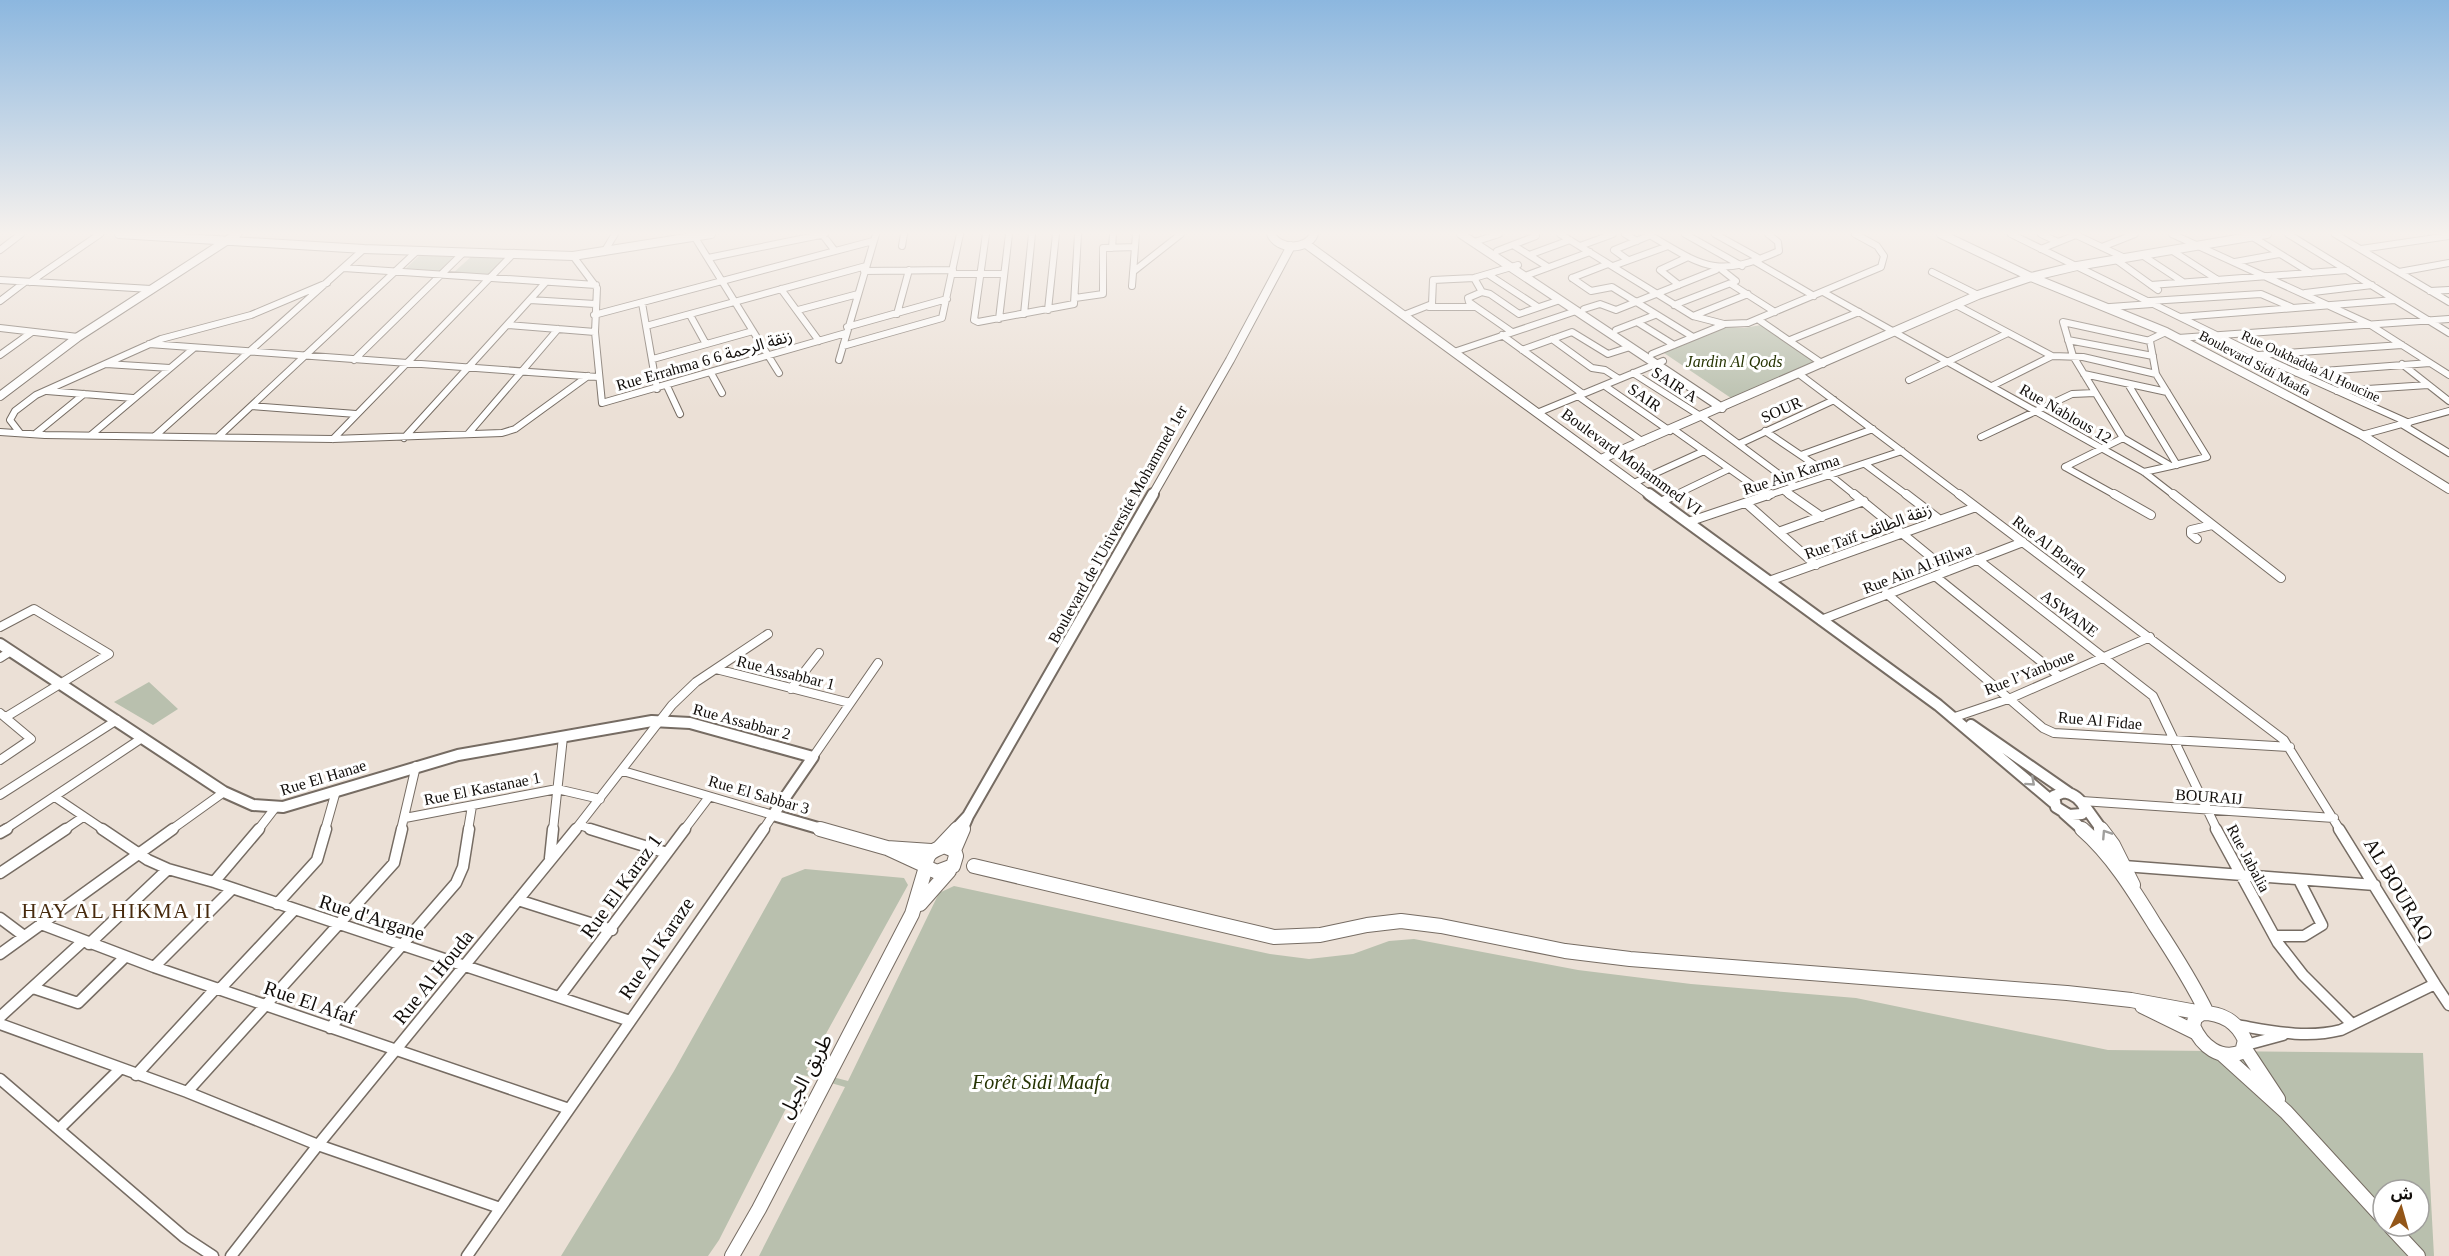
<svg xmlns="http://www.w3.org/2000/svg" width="2449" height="1256" font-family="'Times New Roman','Noto Sans Arabic',serif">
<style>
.green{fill:#b9c0ae;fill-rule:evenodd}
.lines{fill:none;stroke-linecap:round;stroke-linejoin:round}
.street-far2-casing{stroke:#766c63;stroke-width:8}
.street-far1-casing{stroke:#766c63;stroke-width:10}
.street-casing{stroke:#766c63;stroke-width:13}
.secondary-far2-casing{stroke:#766c63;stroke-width:10}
.secondary-far1-casing{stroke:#766c63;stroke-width:14}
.secondary-casing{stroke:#766c63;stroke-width:16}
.street-far2{stroke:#fff;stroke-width:6}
.street-far1{stroke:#fff;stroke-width:8}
.street{stroke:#fff;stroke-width:10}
.secondary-far2{stroke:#fff;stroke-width:8}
.secondary-far1{stroke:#fff;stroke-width:10}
.secondary{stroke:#fff;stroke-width:14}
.oneway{stroke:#a09f9d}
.labels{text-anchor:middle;stroke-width:6;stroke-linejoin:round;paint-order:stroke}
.far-street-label{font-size:14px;fill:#120e0b;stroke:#fff}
.street-label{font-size:16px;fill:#120e0b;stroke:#fff}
.park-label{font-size:16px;font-style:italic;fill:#263403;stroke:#fff}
.near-street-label{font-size:20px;fill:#120e0b;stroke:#fff}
.near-park-label{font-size:20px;font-style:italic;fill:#263403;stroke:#fff}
.near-neighbourhood-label{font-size:21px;letter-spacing:1.5px;fill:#472a0d;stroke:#fff}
</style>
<rect width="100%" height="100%" fill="#ebe0d6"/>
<path class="green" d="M 420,255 L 453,257 L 439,274 L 403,271 Z
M 473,255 L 508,257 L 488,277 L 452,274 Z
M 1761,325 L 1815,362 L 1731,398 L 1664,353 L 1726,327 L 1744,328 Z
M 149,682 L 178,709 L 153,725 L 114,702 Z
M 805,869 L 904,878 L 908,885 L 806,1070 L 848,1081 L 939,893 L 954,886 L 1270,954 L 1309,959 L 1353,954 L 1389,941 L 1414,939 L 1578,970 L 1691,984 L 1856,998 L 2108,1050 L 2423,1053 L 2434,1256 L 759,1256 L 845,1087 L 803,1075 L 719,1240 L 708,1256 L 561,1256 L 674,1071 L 782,878 ZM 2383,1190 L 2419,1190 L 2419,1226 L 2383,1226 Z"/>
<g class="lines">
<defs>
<path id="street-far2" d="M 822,234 L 835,251
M 986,234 L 974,320 L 978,322 L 1074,304 L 1078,234
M 1560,234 L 1693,316 L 1724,324 L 1748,323 L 1881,267 L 1884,256 L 1877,246 L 1855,234
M 1625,234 L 1637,241
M 1648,234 C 1704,267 1716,279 1779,251 L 1778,242 L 1768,234
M 1685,234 L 1742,266
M 1715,234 L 1760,259
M 2011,234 L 2257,355 L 2409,423
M 2041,234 L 2058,242
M 2074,234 L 2125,258
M 2172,234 L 2369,324 L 2449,375
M 2288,234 L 2449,333
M 2335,234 L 2449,302
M 694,236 L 779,373
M 2251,236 L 2311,273
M 1474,242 L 1499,234
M 1513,245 L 1548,267
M 902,246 L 904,234
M 1580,246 L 1613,234
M 2102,247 L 2135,234
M 1112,248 L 1113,234
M 2041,249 L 2078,234
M 2361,249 L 2449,236
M 0,250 L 21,234
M 2171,250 L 2218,280
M 1497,251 L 1536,236 L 1536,234
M 604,252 L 615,234
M 1529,255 L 1570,240
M 2142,255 L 2183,282
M 573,256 L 597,288 L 595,332 L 602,403 L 846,333
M 708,258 L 825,234
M 2115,259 L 2158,290
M 1628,260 L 1614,250 L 1651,235
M 1754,261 L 1814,296
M 2235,262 L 2279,254
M 1613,266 L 1668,246
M 344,268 L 596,285
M 864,271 L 953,270
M 1134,271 L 1181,234
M 1932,272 L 1978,295
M 2399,272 L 2449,263
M 952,274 L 1004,274
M 1489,275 L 1538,307
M 1525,276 L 1590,252
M 1474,278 L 1482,292 L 1490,294 L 1519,314 L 1560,300
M 1572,278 L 1591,291 L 1612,287 L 1693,337
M 1572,278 L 1608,264
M 0,280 L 151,289
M 30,282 L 100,234
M 1731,284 L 1775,312
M 1679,285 L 1660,270 L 1688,257
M 2151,285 L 2347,270
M 1132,286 L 1136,234
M 781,289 L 819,341
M 2430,291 L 2449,290
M 1823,292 L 2144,472 L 2175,496
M 2305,293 L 2372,285
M 1075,298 L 1103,294 L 1103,248 L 1135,247
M 530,300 L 595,304
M 0,301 L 25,282
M 2150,301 L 2261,294 L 2291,307
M 642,303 L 657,389
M 1674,305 L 1736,281 L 1722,270
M 1956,305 L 2052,356
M 1429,307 L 1476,307 L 1512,332
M 1476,307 L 1469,302 L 1468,298 L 1482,292
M 2110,307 L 2152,304
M 1584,309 L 1600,304 L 1616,310 L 1716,270
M 798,310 L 858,294
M 1048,310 L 1056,234
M 897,314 L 909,270
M 1024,314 L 1032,234
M 594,315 L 873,241
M 690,315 L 706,344
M 1404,315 L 1432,304 L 1433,280 L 1474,278 L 1518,265
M 1693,316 L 1748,294
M 2180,317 L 2395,300
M 999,319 L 1009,234
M 1759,320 L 1823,364
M 1637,322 L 1674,345
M 2063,322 L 2150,341 L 2156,374 L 2207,457 L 2171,466 L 2123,438 L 2073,356 Z
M 507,325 L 595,332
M 646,326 L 866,266
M 847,327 L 947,299
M 0,328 L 78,337
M 1616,330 L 1655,315
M 1502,335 L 1583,394
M 2178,338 L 2449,319
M 1552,339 L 1592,368 L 1605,370 L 1619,379
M 1790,340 L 1859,312
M 2068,340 L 2153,356
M 2149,340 L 2166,332
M 149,344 L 598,377
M 843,346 L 942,318 L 960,234
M 1522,350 L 1572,332 L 1608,354 L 1630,347
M 1454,352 L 1576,311
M 1652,354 L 1723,325
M 0,355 L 32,332
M 2258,355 L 2402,345
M 653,359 L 753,331
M 354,360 L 464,252
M 839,360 L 876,234
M 106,364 L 170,368
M 2402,364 L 2449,401
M 711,373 L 722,393
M 1633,373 L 1702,417 L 1795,486
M 2297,373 L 2430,363
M 1799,374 L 1961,496
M 2084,374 L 2167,392
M 1909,380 L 2008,333
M 2128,384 L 2177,465
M 667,386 L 680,414
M 1605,386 L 1670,431
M 1992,386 L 2052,356 L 2083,357 L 2156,374
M 47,391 L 133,398
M 2337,391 L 2428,385
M 1578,396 L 1643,442
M 252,406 L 356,414
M 1537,413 L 1663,361
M 2403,425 L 2449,453
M 1673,429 L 1768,496
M 1765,431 L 1830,475 L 1856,496
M 0,432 L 45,435 L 333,439 L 502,433 L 515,429 L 588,376
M 20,433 L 10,420 L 15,411 L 36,395 L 161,339 L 251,315 L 327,283
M 35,434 L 84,394
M 468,434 L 558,329
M 91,435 L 194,348
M 2362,435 L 2449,411
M 155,436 L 364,249
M 218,437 L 417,251
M 1981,437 L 2072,394 L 2095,393
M 404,438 L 546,282
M 333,439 L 514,253
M 1739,444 L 1834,400
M 1801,455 L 1873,429
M 1865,464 L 1908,496
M 2065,467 L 2117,496
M 2065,467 L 2123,438
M 2144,472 L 2171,466
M 1634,483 L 1704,451
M 1784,491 L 1791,496
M 1673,496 L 1729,469
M 1766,496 L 1902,451"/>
<path id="street-far1" d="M 1766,494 L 1768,496
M 1789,494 L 1822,517
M 1854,494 L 1948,571
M 1906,494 L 1940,520
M 1959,494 L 2284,740 L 2340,830
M 2114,494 L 2151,515
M 2173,494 L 2281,578
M 1661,502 L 1676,494
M 1746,503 L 1816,565
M 1688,522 L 1771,494
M 1781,531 L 1864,501
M 2197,539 L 2191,534 L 2191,530 L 2212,525
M 1977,559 L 2153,696 L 2217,830
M 1935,576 L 2059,676
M 1769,581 L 1976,507
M 1886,593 L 2043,728 L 2054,733 L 2290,747
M 1821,620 L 2023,542
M 0,627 L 34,609 L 109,654 L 6,717
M 0,658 L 11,651
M 716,669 L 850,703
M 791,689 L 819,653
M 0,713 L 31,739 L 0,760
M 1952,718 L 2011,698 L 2150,637
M 813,757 L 878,663
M 623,771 L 773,815 L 763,830
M 0,795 L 117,720
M 55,797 L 104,830
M 2082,801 L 2334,818
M 405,818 L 557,789 L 600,799
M 579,825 L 595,830
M 4,830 L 142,738
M 64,830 L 83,817
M 171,830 L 224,792
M 258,830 L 275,808
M 325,830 L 336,791
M 401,830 L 416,766
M 468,830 L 472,806
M 553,830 L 563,737
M 575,830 L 672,705 L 696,682 L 768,634
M 684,830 L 709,797"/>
<path id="street" d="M 102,829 L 148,860 L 168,869 L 214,882 L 630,1021
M 590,829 L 667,853
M 2216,829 L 2278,943 L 2303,975 L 2351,1023
M 0,833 L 7,829
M 550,858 L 553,829
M 2124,866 L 2375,885
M 0,873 L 66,829
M 214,882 L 259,829
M 518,900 L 612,930
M 277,904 L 317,860 L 326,829
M 0,918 L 24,936
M 41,924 L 154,967 L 569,1109
M 2274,936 L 2304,936 L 2322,925 L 2299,880
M 89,944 L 168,869
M 0,954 L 173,829
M 154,967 L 232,889
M 2435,984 L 2449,1005
M 33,988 L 78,1003 L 125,957
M 220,989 L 294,910
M 560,996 L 685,829
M 0,1017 L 82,942
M 0,1024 L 187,1092 L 318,1145 L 500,1208
M 2236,1025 C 2272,1031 2305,1039 2341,1030 L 2435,984 L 2339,829
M 330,1028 L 456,883 L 463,867 L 469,829
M 2246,1045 L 2283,1035
M 136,1075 L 216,988
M 0,1079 L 184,1237 L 213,1256
M 187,1092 L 394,863 L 402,829
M 59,1129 L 120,1069
M 231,1256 L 318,1145 L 576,829
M 467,1256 L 764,829"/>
<path id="secondary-far2" d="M 119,234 L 364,249 L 573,256 L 711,234
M 1271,234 C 1278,250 1307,251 1314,234
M 1461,234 L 1722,408
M 1941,234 L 2031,277 L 2166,332 L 2362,435 L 2449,489
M 1306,244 L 1651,496
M 0,396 L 78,337 L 237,234
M 1601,459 L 1978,295 L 2031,277 L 2077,266 L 2267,234
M 1152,496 L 1230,360 L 1291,246"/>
<path id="secondary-far1" d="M 1649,494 L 1938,705 L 2054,803
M 0,644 L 224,792 L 253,805 L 283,807 L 458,755 L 652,721 L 690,723 L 813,757 L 773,815 L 825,830
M 1971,725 L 2069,793
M 2064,792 C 2074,794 2081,799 2085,809 L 2082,814 L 2069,815 L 2056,807 L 2054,796 Z
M 2084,805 L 2102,830
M 2064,813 L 2083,830
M 968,816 L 1153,494
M 955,830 L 968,816 L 962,830"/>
<path id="secondary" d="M 820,829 L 887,848
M 2082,829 C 2112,855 2134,891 2155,925 C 2174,954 2192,982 2207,1013
M 2101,829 L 2113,845 L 2133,885
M 944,846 L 954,850 L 956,856 L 953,866 L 937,872 L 926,867 C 926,853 932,851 944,846 Z
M 940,847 L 957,829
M 954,850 L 963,829
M 926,866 L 887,848 L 931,851
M 974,866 L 1274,937 L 1320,935 L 1367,925 L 1401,921 L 1441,926 L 1565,951 L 1630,959 L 2067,993 L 2131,1000 L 2202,1013
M 920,904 L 949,871
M 2142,1006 L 2195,1032
M 2202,1013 C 2222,1013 2237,1022 2245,1040 L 2242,1052 C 2220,1061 2202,1046 2193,1026 L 2195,1018 Z
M 2245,1049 L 2278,1099
M 2222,1054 L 2286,1112 L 2383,1218
M 2390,1226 L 2418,1256
M 732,1256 L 759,1209 L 912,914 L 926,867"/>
</defs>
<use href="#street-far2" class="street-far2-casing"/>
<use href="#street-far1" class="street-far1-casing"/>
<use href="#street" class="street-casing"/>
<use href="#secondary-far2" class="secondary-far2-casing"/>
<use href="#secondary-far1" class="secondary-far1-casing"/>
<use href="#secondary" class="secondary-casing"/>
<use href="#street-far2" class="street-far2"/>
<use href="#street-far1" class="street-far1"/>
<use href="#street" class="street"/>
<use href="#secondary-far2" class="secondary-far2"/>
<use href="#secondary-far1" class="secondary-far1"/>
<use href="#secondary" class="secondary"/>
</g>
<defs><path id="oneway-chevron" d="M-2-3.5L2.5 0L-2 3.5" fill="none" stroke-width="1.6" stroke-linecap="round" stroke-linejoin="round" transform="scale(1.5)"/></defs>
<g class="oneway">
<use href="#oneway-chevron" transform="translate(2031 782) rotate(42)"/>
<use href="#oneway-chevron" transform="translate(2106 834) rotate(-123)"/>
</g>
<linearGradient id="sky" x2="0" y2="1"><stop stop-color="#8cb7df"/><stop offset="0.57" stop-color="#f6f1ed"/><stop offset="1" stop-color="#f6f1ed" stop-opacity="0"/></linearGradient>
<rect width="2449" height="409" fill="url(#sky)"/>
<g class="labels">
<g class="far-street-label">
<text transform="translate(2255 363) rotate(28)" y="5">Boulevard Sidi Maafa</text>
<text transform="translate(2311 366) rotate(25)" y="5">Rue Oukhadda Al Houcine</text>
</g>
<g class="street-label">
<text transform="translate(704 360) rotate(-16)" y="6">Rue Errahma 6 6 زنقة الرحمة</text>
<text transform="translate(1675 384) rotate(33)" y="6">SAIR A</text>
<text transform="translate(1645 397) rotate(35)" y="6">SAIR</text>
<text transform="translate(1781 409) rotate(-24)" y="6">SOUR</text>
<text transform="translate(2066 413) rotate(30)" y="6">Rue Nablous 12</text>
<text transform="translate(1632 461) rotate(36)" y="6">Boulevard Mohammed VI</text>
<text transform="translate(1791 474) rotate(-18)" y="6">Rue Ain Karma</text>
<text transform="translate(1117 524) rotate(-61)" y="6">Boulevard de l'Université Mohammed 1er</text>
<text transform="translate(1868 531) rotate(-20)" y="6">Rue Taïf زنقة الطائف</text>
<text transform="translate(2050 545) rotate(37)" y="6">Rue Al Boraq</text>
<text transform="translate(1917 568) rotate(-21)" y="6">Rue Ain Al Hilwa</text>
<text transform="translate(2070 613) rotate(37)" y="6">ASWANE</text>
<text transform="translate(786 672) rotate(14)" y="6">Rue Assabbar 1</text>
<text transform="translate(2029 672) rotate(-22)" y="6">Rue l’Yanboue</text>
<text transform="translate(2100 720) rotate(5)" y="6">Rue Al Fidae</text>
<text transform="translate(742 721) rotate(15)" y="6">Rue Assabbar 2</text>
<text transform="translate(323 777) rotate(-17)" y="6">Rue El Hanae</text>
<text transform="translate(482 788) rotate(-11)" y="6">Rue El Kastanae 1</text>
<text transform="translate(759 794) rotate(16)" y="6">Rue El Sabbar 3</text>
<text transform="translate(2209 796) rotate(4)" y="6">BOURAIJ</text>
<text transform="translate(2249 858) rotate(62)" y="6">Rue Jabalia</text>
</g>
<g class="park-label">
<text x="1734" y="367">Jardin Al Qods</text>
</g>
<g class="near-street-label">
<text transform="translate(621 886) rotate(-54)" y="7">Rue El Karaz 1</text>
<text transform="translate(2399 889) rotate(59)" y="7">AL BOURAQ</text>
<text transform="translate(372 917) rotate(18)" y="7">Rue d'Argane</text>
<text transform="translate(656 948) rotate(-56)" y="7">Rue Al Karaze</text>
<text transform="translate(433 977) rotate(-51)" y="7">Rue Al Houda</text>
<text transform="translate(310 1002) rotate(19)" y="7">Rue El Afaf</text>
<text transform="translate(805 1076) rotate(-62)" y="7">طريق الجبل</text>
</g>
<g class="near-park-label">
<text x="1041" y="1089">Forêt Sidi Maafa</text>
</g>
<g class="near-neighbourhood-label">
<text x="117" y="918">HAY AL HIKMA II</text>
</g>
</g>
<g transform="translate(2401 1208) rotate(5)"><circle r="28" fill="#ffffff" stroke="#a09f9d" stroke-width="1.5"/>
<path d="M0-4.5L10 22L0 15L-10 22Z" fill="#935618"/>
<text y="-9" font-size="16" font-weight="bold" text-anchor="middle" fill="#120e0b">ش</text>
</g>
</svg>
